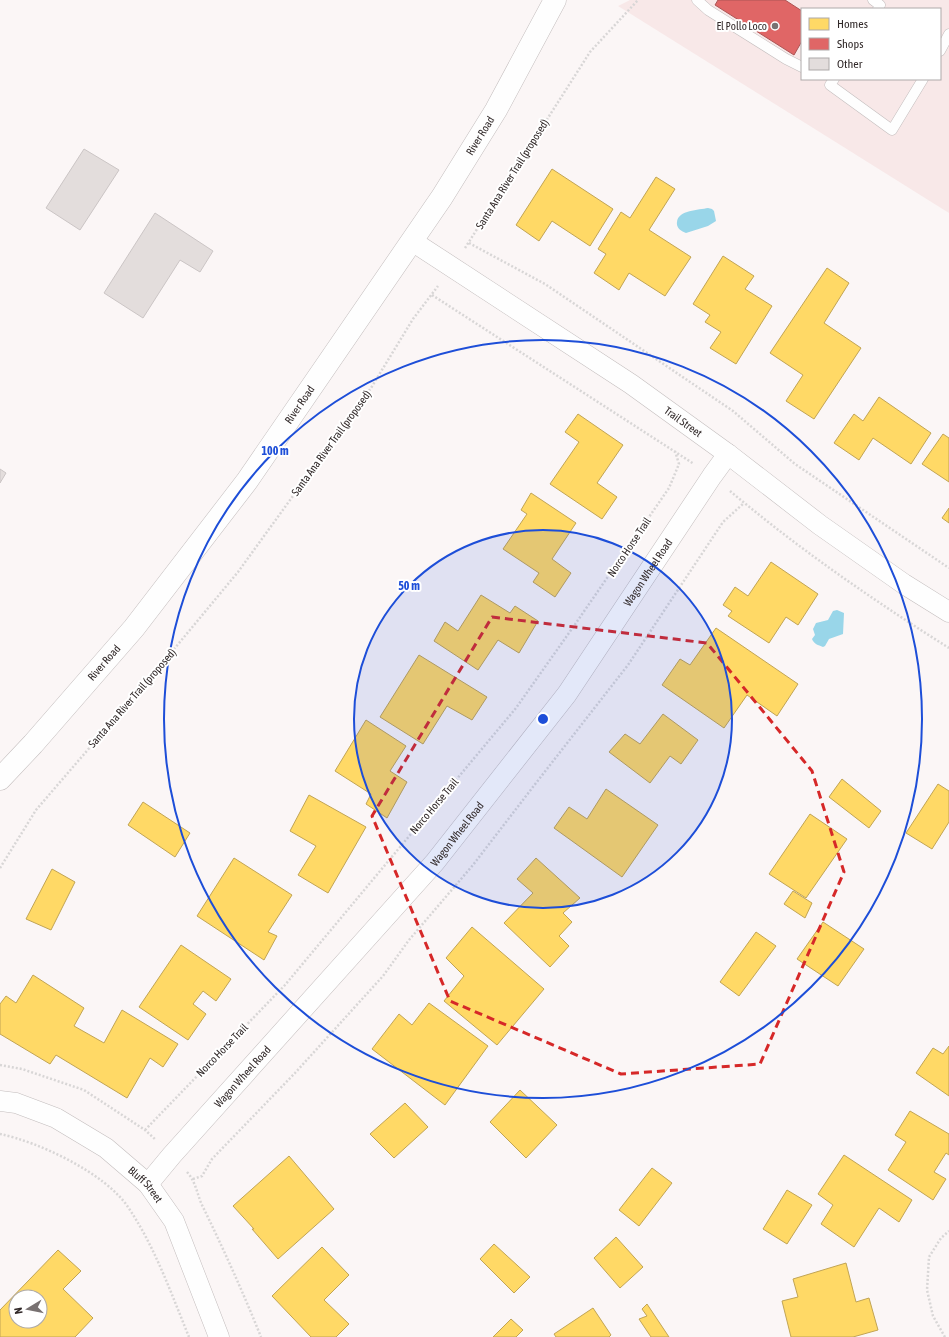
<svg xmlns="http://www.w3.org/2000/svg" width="949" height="1337" font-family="'Asap Condensed',sans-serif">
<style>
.built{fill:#f8e8e8;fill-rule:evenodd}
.water{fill:#99d6e9}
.homes{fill:#ffd966;stroke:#c1a454;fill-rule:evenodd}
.shops{fill:#e06666;stroke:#ac5454}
.building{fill:#e3dddc;stroke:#cbc5c5}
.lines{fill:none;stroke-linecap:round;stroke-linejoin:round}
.lane-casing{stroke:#c3bdbd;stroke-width:11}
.street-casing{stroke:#c3bdbd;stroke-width:21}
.primary-casing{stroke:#c3bdbd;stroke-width:23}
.path{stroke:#d8d6d6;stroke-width:2.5;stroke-dasharray:2 2;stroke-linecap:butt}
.lane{stroke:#fefefe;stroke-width:10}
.street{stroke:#fefefe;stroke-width:20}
.primary{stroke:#fefefe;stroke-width:22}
.marked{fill:none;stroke:#d62828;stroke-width:3;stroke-dasharray:8 5;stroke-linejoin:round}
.ring{fill:none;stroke:#1d4ed8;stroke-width:2}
.poi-dot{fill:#787171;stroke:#fff;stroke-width:1.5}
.labels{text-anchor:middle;stroke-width:4;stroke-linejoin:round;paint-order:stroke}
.poi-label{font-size:11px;fill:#312929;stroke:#fff;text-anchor:end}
.street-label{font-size:11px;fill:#312929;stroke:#fff}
.centre{fill:#1d4ed8;stroke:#fff;stroke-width:2}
.ring-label{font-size:12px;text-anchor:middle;font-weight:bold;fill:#1d4ed8;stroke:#fff;stroke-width:4;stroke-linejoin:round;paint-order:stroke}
</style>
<rect width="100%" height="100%" fill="#fbf6f6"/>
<path class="built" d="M 630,0 L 949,0 L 949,213 L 618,6 ZM 802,9 L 940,9 L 940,79 L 802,79 Z"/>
<path class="water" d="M 708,208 L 712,209 L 714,211 L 716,221 L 708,226 L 686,233 C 681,231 676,228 677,222 C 678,210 699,210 708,208 Z
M 837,610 L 844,613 L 843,634 L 829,639 L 825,646 L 823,647 C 818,645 814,644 812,639 L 815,635 L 813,629 L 816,623 L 828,620 L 833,611 Z"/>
<path class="homes" d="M 552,169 L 613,209 L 590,246 L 552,221 L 539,241 L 516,225 Z
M 656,177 L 675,189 L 649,230 L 691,257 L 665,296 L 629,273 L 619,290 L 594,273 L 606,254 L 598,249 L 621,212 L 630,218 Z
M 723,256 L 754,276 L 745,289 L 772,306 L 736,364 L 710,348 L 721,332 L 705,322 L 710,315 L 693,304 Z
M 827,268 L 849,283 L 824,323 L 861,348 L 814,419 L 786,401 L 803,375 L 770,353 Z
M 879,397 L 931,433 L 911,464 L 873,438 L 859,460 L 834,443 L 854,414 L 863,421 Z
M 578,414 L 623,445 L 597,483 L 617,497 L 602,519 L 550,484 L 579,442 L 565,432 Z
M 943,434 L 949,438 L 949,482 L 922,464 Z
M 531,493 L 576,523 L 552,559 L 571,573 L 555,597 L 533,582 L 539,573 L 503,549 L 527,514 L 521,510 Z
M 949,508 L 949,523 L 942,518 Z
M 771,562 L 818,594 L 798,625 L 786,617 L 769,643 L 728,616 L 732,611 L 723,605 L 735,587 L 748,596 Z
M 481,595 L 510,613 L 515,606 L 538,621 L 519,653 L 498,640 L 478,670 L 434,641 L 445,622 L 458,631 Z
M 716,628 L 798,684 L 777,716 L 747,695 L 724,728 L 662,685 L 680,659 L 690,665 Z
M 419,655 L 487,697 L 472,720 L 447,706 L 423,744 L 380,717 Z
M 663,714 L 698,740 L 681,764 L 670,756 L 650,783 L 609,752 L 625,734 L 640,744 Z
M 366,720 L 406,746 L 390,771 L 407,782 L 387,818 L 366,804 L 371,794 L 335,771 Z
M 842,779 L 881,811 L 869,828 L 829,797 Z
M 938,784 L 949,791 L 949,822 L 932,849 L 906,833 Z
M 606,789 L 658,825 L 622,877 L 554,828 L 569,807 L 587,819 Z
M 309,795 L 366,827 L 328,893 L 298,875 L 316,846 L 290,831 Z
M 143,802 L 190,833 L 175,857 L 128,825 Z
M 810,814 L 847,839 L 806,898 L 769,874 Z
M 234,858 L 292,895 L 268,932 L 277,936 L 264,960 L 197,916 Z
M 536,858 L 580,898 L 563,913 L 572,922 L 559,936 L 569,946 L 550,967 L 504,923 L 533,893 L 517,879 Z
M 52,869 L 75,882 L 51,930 L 26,919 Z
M 793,891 L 812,903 L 805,918 L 784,904 Z
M 823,922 L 864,949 L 838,986 L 797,959 Z
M 472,927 L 544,989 L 497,1045 L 444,1001 L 464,976 L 446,958 Z
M 756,932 L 776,946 L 739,996 L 720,982 Z
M 181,945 L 231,979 L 216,1001 L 203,991 L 193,1004 L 206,1014 L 188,1040 L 139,1007 Z
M 33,975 L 84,1008 L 74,1026 L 104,1043 L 122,1010 L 178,1044 L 163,1067 L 150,1058 L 127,1098 L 56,1055 L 50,1064 L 0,1034 L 0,1004 L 6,996 L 16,1003 Z
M 429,1003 L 488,1046 L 445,1105 L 372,1049 L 399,1014 L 412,1025 Z
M 949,1046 L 949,1096 L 916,1073 L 933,1048 L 943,1054 Z
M 520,1090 L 557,1125 L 526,1158 L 490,1122 Z
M 405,1103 L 428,1127 L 394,1158 L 370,1134 Z
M 910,1111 L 949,1134 L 949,1155 L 946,1153 L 934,1172 L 946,1179 L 933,1200 L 888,1170 L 906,1142 L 895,1135 Z
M 844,1155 L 912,1200 L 899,1222 L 879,1208 L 854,1247 L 821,1224 L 833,1205 L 818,1194 Z
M 289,1156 L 334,1209 L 278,1259 L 252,1229 L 254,1229 L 233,1206 Z
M 652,1168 L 672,1183 L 639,1226 L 619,1210 Z
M 787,1190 L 812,1205 L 787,1244 L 763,1229 Z
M 616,1237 L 643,1267 L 620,1288 L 594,1258 Z
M 494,1244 L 530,1277 L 514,1293 L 480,1259 Z
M 322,1247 L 349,1275 L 324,1300 L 349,1324 L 336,1337 L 311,1337 L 272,1296 Z
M 58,1250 L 81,1271 L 63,1289 L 93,1318 L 75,1337 L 0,1337 L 0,1310 ZM 16,1297 L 40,1297 L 40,1321 L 16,1321 Z
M 846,1263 L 856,1302 L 869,1298 L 878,1330 L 853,1337 L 791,1337 L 782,1301 L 798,1297 L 793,1279 Z
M 647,1304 L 669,1337 L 651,1337 L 639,1319 L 647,1316 L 642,1309 Z
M 593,1308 L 611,1335 L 609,1337 L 556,1337 L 554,1334 Z
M 511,1319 L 523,1330 L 516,1337 L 493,1337 Z"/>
<path class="shops" d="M 718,0 L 785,0 L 802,11 L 802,41 L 794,55 L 715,5 Z"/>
<path class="building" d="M 84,149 L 119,170 L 80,230 L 46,208 Z
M 155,213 L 213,251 L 200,272 L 180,260 L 143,318 L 104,293 Z
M 0,469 L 6,473 L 0,483 Z"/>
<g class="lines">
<defs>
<path id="lane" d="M 697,0 L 708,10 L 786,59 L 802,67
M 873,0 L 880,5 L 878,9
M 940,51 L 949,34
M 834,79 L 830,85 L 892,130 L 923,79"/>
<g id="street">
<path id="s1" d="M 412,241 L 631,384 L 728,454 L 820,525 L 904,584 L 949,612"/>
<path id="s2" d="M 0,1101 L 16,1103 L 56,1118 L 106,1148 L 148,1184 L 174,1221 L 219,1337"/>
<path id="s3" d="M 148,1184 L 172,1155 L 435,862 L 567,694 L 712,476 L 728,454"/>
</g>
<g id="primary">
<path id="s4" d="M 0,779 L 33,744 L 134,628 L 247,481 L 442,197 L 496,110 L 555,0"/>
</g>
</defs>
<use href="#lane" class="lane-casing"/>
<use href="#street" class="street-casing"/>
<use href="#primary" class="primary-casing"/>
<path class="path" d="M 469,243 L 545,284 L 733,411 L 795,464 L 949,568
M 465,248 L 590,52 L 638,0
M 432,295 L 694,464
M 730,491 C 799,549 873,600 949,648
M 0,868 L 36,810 L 165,660 L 238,572 L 371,388 L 413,319 L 438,286
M 0,1065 L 22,1069 L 84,1090 L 145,1130 L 156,1140
M 145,1130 L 285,985 L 516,708 L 576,623 L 669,488 L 679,464 L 675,451
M 0,1134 C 39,1142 105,1173 128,1207 C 155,1247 171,1293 189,1337
M 187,1172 C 196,1182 197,1194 202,1205 C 223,1248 243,1292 261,1337
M 193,1179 L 202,1176 L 212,1159 L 295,1073 L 383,976 L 409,940 L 473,865 L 536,783 L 628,665 L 723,522 L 744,503
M 945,1337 L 933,1316 L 927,1290 L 929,1257 L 941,1238 L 949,1231"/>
<use href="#lane" class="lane"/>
<use href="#street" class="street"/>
<use href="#primary" class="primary"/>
</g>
<path class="marked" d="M 492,617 L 707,643 L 812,771 L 844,872 L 760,1064 L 621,1074 L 450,1001 L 372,816 Z"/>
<circle cx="543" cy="719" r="189" fill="#1d4ed8" fill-opacity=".12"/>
<g class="ring">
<circle cx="543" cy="719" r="189"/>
<circle cx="543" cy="719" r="379"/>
</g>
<circle class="poi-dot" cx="775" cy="26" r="4"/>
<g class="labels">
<g class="poi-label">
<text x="767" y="30">El Pollo Loco</text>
</g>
<g class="street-label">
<text dy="4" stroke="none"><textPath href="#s4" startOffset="804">River Road</textPath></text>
<text transform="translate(512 174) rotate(-58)" y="4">Santa Ana River Trail (proposed)</text>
<text dy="4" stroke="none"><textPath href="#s4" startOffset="480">River Road</textPath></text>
<text dy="4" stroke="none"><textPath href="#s1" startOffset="326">Trail Street</textPath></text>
<text transform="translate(331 443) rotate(-54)" y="4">Santa Ana River Trail (proposed)</text>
<text transform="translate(629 547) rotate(-56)" y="4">Norco Horse Trail</text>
<text dy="4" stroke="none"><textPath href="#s3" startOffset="791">Wagon Wheel Road</textPath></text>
<text dy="4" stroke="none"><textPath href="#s4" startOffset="156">River Road</textPath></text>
<text transform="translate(132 698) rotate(-49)" y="4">Santa Ana River Trail (proposed)</text>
<text transform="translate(434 806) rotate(-50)" y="4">Norco Horse Trail</text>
<text dy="4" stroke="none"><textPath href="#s3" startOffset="467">Wagon Wheel Road</textPath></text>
<text transform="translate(222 1050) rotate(-46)" y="4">Norco Horse Trail</text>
<text dy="4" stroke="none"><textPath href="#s3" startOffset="143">Wagon Wheel Road</textPath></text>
<text dy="4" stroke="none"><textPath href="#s2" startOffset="171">Bluff Street</textPath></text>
</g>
</g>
<circle cx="543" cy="719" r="6" class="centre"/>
<g class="ring-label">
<text x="275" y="455">100 m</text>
<text x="409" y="590">50 m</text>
</g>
<rect x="801" y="8" width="140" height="72" fill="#ffffff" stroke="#ada9a9"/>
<rect x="809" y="18" width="20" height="12" fill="#ffd966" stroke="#ada9a9"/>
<text x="837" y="28" font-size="12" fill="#312929">Homes</text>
<rect x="809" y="38" width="20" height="12" fill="#e06666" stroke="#ada9a9"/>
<text x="837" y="48" font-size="12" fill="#312929">Shops</text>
<rect x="809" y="58" width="20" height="12" fill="#e3dddc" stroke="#ada9a9"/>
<text x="837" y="68" font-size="12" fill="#312929">Other</text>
<g transform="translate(28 1309) rotate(260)"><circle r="19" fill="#ffffff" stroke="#ada9a9"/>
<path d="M0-3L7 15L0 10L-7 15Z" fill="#787171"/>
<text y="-6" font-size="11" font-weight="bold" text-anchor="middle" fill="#312929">N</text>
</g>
</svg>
